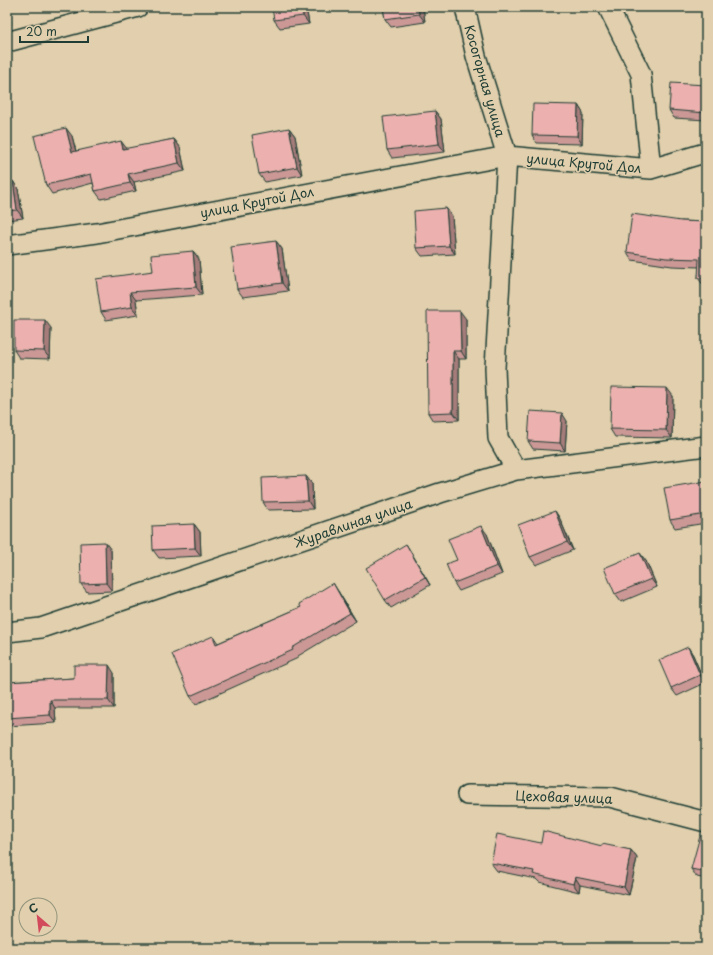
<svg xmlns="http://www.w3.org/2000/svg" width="713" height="955" font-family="'Playpen Sans',sans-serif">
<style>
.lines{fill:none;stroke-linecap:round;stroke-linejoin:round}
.street-casing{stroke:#1f3d34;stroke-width:22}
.street{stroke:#e1cfad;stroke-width:19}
.wall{fill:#cb9896;stroke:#1f3d34}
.shaded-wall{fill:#a57c7a;stroke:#1f3d34}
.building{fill:#ecb1ae;stroke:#1f3d34}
.labels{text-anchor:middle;stroke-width:3;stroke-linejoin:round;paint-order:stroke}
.street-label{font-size:13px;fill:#1f3d34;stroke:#e1cfad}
</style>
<rect width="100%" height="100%" fill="#e1cfad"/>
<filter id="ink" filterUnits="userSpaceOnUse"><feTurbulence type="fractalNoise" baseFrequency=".025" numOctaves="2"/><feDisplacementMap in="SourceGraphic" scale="8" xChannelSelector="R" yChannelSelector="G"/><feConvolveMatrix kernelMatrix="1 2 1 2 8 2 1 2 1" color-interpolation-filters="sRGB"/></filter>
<g filter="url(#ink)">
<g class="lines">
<defs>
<path id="street" d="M 465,7 L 476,56 L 507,156 L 495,368 L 498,438 L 516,470
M 608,7 L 641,74 L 651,169
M 7,42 L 138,7
M 7,245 L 97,233 L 507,156 L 651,169 L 701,154 L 706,154
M 7,632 L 41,628 L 440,493 L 516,470 L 706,446
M 467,795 L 610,797 L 706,822"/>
</defs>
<use href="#street" class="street-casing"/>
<use href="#street" class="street"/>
</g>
<path class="wall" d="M 7,7 L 11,24 L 7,25 Z
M 48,7 L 64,7 L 50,10 Z
M 306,7 L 309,24 L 280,28 L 274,20 Z
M 383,7 L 423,7 L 425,22 L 391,27 L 385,19 Z
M 706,85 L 706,120 L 674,118 L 669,110 Z
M 578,105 L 583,113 L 582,144 L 537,143 L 532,135 Z
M 435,111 L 441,119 L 445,152 L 392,158 L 387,150 Z
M 289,128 L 295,136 L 302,175 L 265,182 L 259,174 Z
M 72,136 L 76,151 L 127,149 L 174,139 L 180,147 L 185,171 L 134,182 L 136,191 L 101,199 L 95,191 L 93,183 L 52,194 L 46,185 Z
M 13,181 L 18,189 L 23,218 L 7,220 L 7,182 Z
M 446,208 L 452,216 L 455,254 L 422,256 L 416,248 Z
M 681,221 L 706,222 L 706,286 L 704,286 L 698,278 L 699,267 L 672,266 L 632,260 L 627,252 Z
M 276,241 L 282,249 L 288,291 L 243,297 L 237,289 Z
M 193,251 L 199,259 L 202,295 L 136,300 L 138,315 L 106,320 L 101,312 L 153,271 Z
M 466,319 L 466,359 L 459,359 L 459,420 L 433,421 L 428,413 Z
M 51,328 L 50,359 L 19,358 L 14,350 Z
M 673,396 L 672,438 L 615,437 L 610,429 Z
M 567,421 L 565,451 L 533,449 L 528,441 Z
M 306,476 L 312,484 L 313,509 L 268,510 L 263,502 Z
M 706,481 L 706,523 L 675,528 L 670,520 Z
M 555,511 L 560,519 L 573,550 L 536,565 L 530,557 Z
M 194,524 L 200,532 L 201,556 L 159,558 L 153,550 Z
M 487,534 L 502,574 L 459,591 L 454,583 L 457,560 Z
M 111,550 L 112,591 L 87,592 L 81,584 Z
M 411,552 L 430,585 L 391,608 L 385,600 Z
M 646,561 L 657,587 L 621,602 L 615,594 Z
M 338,591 L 356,621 L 298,656 L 298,658 L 196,704 L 190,696 L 213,636 L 218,643 L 301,607 Z
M 688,647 L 693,655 L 705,683 L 677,696 L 671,688 Z
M 114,673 L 114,708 L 55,708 L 56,723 L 7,726 L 7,682 L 74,678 Z
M 706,838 L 706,879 L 697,877 L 691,869 Z
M 541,843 L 602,846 L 631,850 L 637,858 L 629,895 L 580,885 L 579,892 L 539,882 L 536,879 L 497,871 L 491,863 Z"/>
<path class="shaded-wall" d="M 7,7 L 9,7 L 11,24 L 7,18 Z
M 302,7 L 306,7 L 309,24 L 303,16 Z
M 418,7 L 423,7 L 425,22 L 419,14 Z
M 578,105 L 583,113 L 582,144 L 577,136 Z
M 435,111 L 441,119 L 445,152 L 439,144 Z
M 66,128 L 72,136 L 78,160 L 72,152 Z
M 289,128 L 295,136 L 302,175 L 297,167 Z
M 174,139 L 180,147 L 185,171 L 179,163 Z
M 121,141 L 127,149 L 123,149 Z
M 128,174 L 134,182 L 136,191 L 130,183 Z
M 13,181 L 18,189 L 23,218 L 17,210 Z
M 446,208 L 452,216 L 455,254 L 449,246 Z
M 276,241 L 282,249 L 288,291 L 282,283 Z
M 193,251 L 199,259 L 202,295 L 196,287 Z
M 130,292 L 136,300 L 138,315 L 132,307 Z
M 460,311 L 466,319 L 466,359 L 461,351 Z
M 45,320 L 51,328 L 50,359 L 44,351 Z
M 453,351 L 459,359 L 459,420 L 453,412 Z
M 667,388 L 673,396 L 672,438 L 666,430 Z
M 562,413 L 567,421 L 565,451 L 560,443 Z
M 306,476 L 312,484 L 313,509 L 308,501 Z
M 555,511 L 560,519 L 573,550 L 567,542 Z
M 194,524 L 200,532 L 201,556 L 195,548 Z
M 481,526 L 487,534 L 502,574 L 497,566 Z
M 105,542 L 111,550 L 112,591 L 106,583 Z
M 406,544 L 411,552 L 430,585 L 425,577 Z
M 640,553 L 646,561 L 657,587 L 651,579 Z
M 333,583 L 338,591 L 356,621 L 350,613 Z
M 688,647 L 693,655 L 705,683 L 700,675 Z
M 109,665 L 114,673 L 114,708 L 108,700 Z
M 50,700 L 55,708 L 56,723 L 50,715 Z
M 631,850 L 637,858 L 629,895 L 624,887 Z
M 575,877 L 580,885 L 579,892 L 573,884 Z"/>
<path class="building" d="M 272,7 L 302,7 L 303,16 L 274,20 Z
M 383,7 L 418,7 L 419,14 L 385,19 Z
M 671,83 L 706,85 L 706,113 L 669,110 Z
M 533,104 L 578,105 L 577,136 L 532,135 Z
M 435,111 L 439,144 L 387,150 L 383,117 Z
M 66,128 L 72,152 L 121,141 L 123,149 L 174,139 L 179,163 L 128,174 L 130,183 L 95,191 L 91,174 L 46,185 L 34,136 Z
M 289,128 L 297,167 L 259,174 L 252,135 Z
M 13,181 L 17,210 L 7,211 L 7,182 Z
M 446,208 L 449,246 L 416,248 L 414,211 Z
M 632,214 L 681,221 L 706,222 L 706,278 L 698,278 L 699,259 L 666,258 L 627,252 Z
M 276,241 L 282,283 L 237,289 L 231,247 Z
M 193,251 L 196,287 L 130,292 L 132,307 L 101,312 L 96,279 L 153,271 L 151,255 Z
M 427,311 L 460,311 L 461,351 L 453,351 L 453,412 L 428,413 Z
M 14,320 L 45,320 L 44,351 L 14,350 Z
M 611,387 L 667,388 L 666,430 L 610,429 Z
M 706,392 L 706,419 L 704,419 Z
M 530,411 L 562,413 L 560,443 L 528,441 Z
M 306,476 L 308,501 L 263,502 L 262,478 Z
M 706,481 L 706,514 L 670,520 L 664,488 Z
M 555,511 L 567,542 L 530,557 L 518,525 Z
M 194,524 L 195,548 L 153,550 L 152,526 Z
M 481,526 L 497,566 L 454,583 L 446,564 L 457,560 L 448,539 Z
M 105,542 L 106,583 L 81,584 L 80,543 Z
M 406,544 L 425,577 L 385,600 L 366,568 Z
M 640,553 L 651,579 L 615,594 L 604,568 Z
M 333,583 L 350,613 L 292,648 L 293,650 L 190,696 L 172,654 L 213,636 L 216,644 L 301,607 L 299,604 Z
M 688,647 L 700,675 L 671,688 L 659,660 Z
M 74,665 L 109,665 L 108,700 L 50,700 L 50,715 L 7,718 L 7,682 L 74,678 Z
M 543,831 L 602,846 L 602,844 L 631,850 L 624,887 L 575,877 L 573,884 L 533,874 L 534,871 L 491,863 L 497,834 L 541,843 Z
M 700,836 L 706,838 L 706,872 L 691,869 Z"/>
</g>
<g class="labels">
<g class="street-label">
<text transform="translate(485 81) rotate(74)" y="5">Косогорная улица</text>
<text transform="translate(584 163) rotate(5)" y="5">улица Крутой Дол</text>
<text transform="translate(257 202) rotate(-11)" y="5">улица Крутой Дол</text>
<text transform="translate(353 523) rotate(-19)" y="5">Журавлиная улица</text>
<text transform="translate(564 797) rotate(2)" y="5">Цеховая улица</text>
</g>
</g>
<rect width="713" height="955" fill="none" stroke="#e1cfad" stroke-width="24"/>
<rect x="12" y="12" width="689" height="931" fill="none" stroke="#1f3d34" stroke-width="1.5" filter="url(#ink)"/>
<g transform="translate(38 917) rotate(332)"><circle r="19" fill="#e1cfad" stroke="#93957d"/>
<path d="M0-3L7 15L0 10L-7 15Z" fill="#d1495b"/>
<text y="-6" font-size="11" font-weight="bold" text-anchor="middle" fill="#1f3d34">С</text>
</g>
<path d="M20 36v6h68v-6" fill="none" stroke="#1f3d34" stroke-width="2"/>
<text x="26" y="36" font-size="12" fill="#1f3d34" stroke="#e1cfad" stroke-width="3" paint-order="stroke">20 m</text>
</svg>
